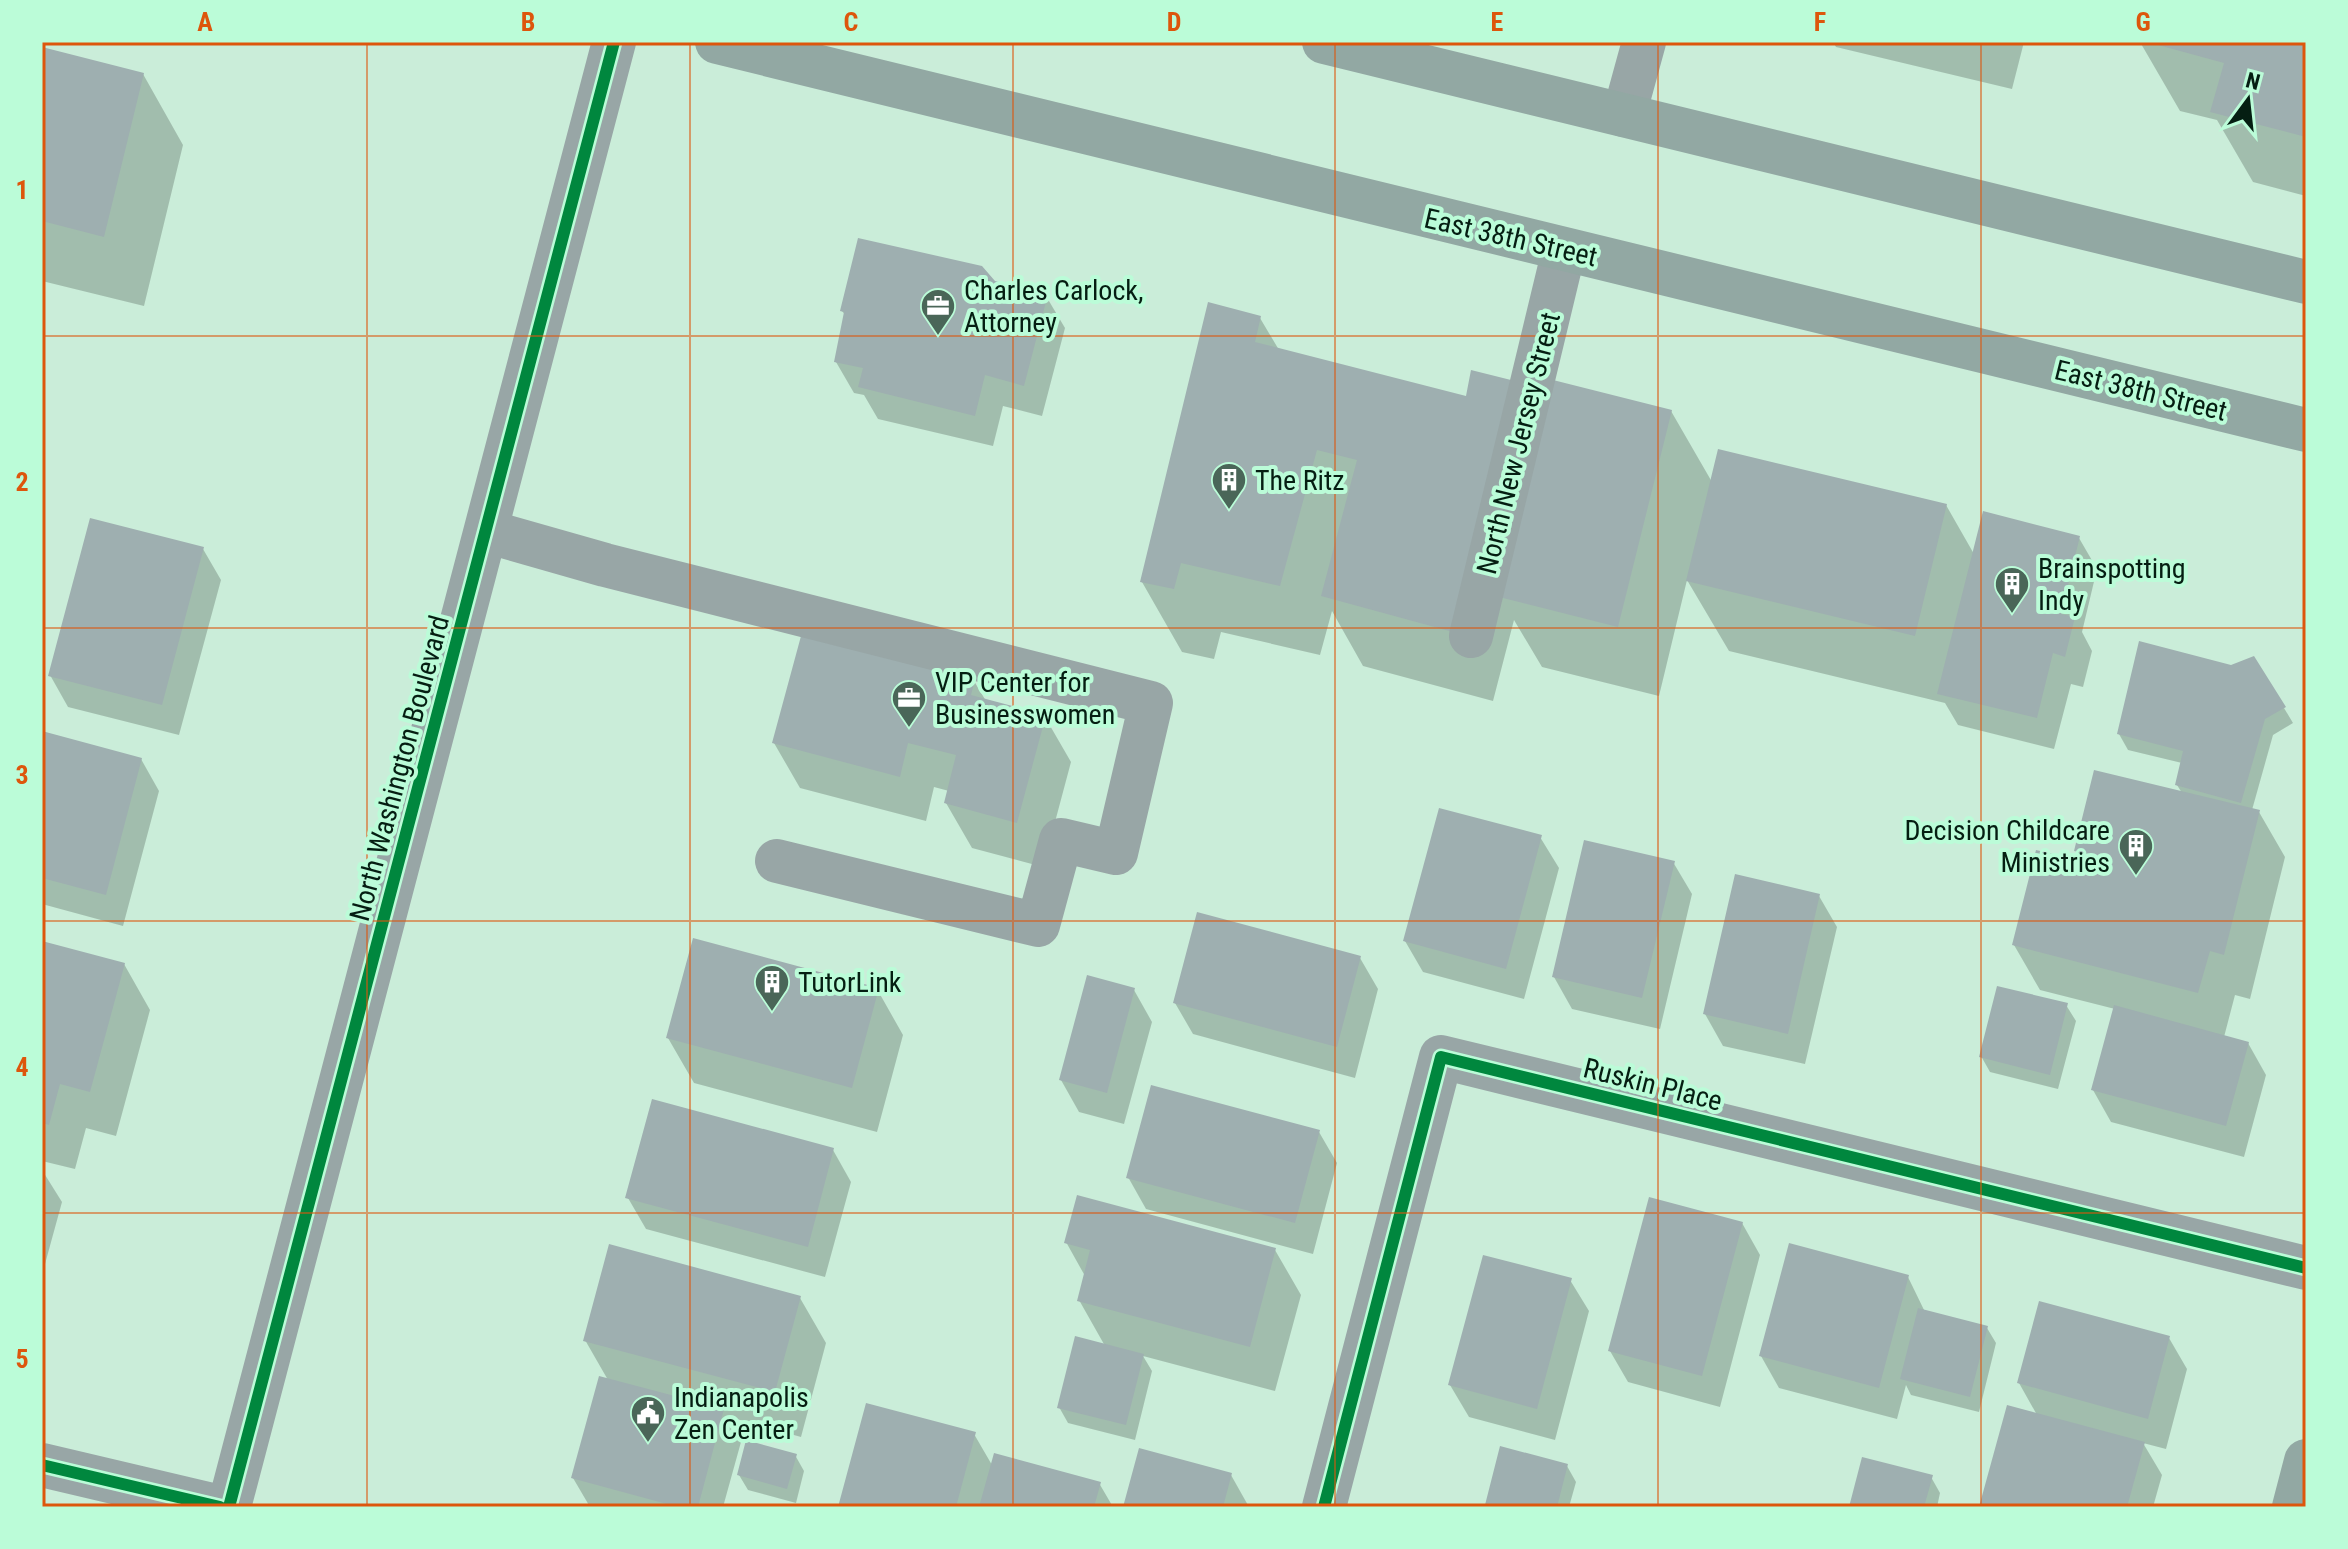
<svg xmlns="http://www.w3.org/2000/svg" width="2348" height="1549" font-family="'Roboto Condensed',sans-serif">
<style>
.shadow{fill:#0003}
.building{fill:#9eafb0}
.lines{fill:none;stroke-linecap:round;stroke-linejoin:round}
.minor{stroke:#98a6a6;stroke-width:44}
.major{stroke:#92a8a3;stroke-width:44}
.cycleway-casing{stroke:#bbfcd8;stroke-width:17}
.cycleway{stroke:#00873e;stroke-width:12}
.grid{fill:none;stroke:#dd560c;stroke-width:2;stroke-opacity:0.55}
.labels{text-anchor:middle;stroke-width:8;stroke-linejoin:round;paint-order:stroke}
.street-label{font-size:28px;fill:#051e12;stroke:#bbfcd8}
.poi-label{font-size:28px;fill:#051e12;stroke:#bbfcd8;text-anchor:start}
.neatline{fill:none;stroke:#dd560c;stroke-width:3}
.grid-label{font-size:26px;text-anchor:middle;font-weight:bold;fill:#dd560c}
</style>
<rect width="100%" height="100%" fill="#caedd9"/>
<path class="shadow" d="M 1833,42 L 2024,42 L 2012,89 L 1836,47 Z
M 2140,42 L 2306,42 L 2306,196 L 2253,182 L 2217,120 L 2180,111 Z
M 42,50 L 143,74 L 183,145 L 144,306 L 42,281 Z
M 994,283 L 1046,296 L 1065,328 L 1042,416 L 1003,406 L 993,446 L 878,419 L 864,395 L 854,393 L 836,362 L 846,316 L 842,311 Z
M 1260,318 L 1279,350 L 1467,399 L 1671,411 L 1712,482 L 1946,505 L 1974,554 L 2079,538 L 2097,569 L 2082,632 L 2092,651 L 2083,687 L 2071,684 L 2054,749 L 1958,725 L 1945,703 L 1729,651 L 1687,580 L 1659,696 L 1542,667 L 1514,620 L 1493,701 L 1363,666 L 1332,611 L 1320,655 L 1221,632 L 1214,659 L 1182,652 L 1142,582 Z
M 203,549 L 221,580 L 179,735 L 68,707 L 50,675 Z
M 974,681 L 986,701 L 1045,717 L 1071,762 L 1043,867 L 972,848 L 946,803 L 949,791 L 934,787 L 926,821 L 800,788 L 774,743 Z
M 2284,708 L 2293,723 L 2273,735 L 2252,810 L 2259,812 L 2285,857 L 2250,999 L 2235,995 L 2224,1037 L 2248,1043 L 2266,1075 L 2244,1157 L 2111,1122 L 2093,1090 L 2115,1009 L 2040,990 L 2014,945 L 2083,863 L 2076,850 L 2182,793 L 2177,785 L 2182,763 L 2128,750 L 2119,734 Z
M 42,733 L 141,759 L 159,791 L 123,926 L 42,904 Z
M 1540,837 L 1559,868 L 1524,999 L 1423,972 L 1405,941 Z
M 1673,862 L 1692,894 L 1660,1029 L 1572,1009 L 1554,977 Z
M 1819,896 L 1837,927 L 1805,1064 L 1723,1046 L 1705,1014 Z
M 42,943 L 124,964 L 150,1010 L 116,1136 L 86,1128 L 75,1169 L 42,1161 Z
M 1360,958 L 1378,989 L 1355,1078 L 1193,1034 L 1175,1003 Z
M 877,989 L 903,1035 L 877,1132 L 694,1083 L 668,1038 Z
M 1134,990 L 1152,1022 L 1124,1124 L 1079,1112 L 1061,1080 Z
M 2066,1005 L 2076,1021 L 2058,1089 L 1990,1072 L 1981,1056 Z
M 1319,1132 L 1337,1163 L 1313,1254 L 1146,1209 L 1128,1177 Z
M 833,1150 L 851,1182 L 825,1277 L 646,1229 L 628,1198 Z
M 42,1170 L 62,1202 L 42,1275 Z
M 1742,1223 L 1760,1255 L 1720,1407 L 1628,1382 L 1610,1351 Z
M 1066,1242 L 1275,1250 L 1301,1295 L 1275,1391 L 1143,1356 L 1152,1371 L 1135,1440 L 1068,1423 L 1059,1407 L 1105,1346 L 1079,1300 L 1085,1276 Z
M 1908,1277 L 1925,1312 L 1987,1328 L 1996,1343 L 1979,1412 L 1911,1395 L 1906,1385 L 1897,1419 L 1779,1388 L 1761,1356 Z
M 1570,1280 L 1589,1311 L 1555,1440 L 1469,1417 L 1450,1385 Z
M 800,1298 L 826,1343 L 801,1437 L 726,1416 L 741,1442 L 723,1507 L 590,1507 L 573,1478 L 608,1380 L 585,1340 Z
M 2169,1338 L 2187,1369 L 2166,1449 L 2143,1443 L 2162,1475 L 2153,1507 L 1981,1507 L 2037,1415 L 2019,1383 Z
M 974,1434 L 992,1465 L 1099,1483 L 1113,1507 L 840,1507 Z
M 795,1455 L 804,1471 L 796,1503 L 748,1490 L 739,1475 Z
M 1567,1466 L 1576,1482 L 1569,1507 L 1487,1505 Z
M 1231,1475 L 1249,1507 L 1125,1507 Z
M 1931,1477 L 1940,1493 L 1937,1507 L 1852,1507 Z"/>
<path class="building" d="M 2147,42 L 2306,42 L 2306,137 L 2210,112 L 2224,63 Z
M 42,47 L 144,73 L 104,237 L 42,221 Z
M 858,238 L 982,266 L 995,281 L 1048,294 L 1024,386 L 985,375 L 975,416 L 858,387 L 863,368 L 834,362 L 844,312 L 840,311 Z
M 1208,302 L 1261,316 L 1255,342 L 1466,396 L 1471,370 L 1519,382 L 1453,632 L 1321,596 L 1357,460 L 1317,450 L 1280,586 L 1181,563 L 1174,589 L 1140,582 Z
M 1553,380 L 1672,410 L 1618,627 L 1499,597 Z
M 1718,449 L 1947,504 L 1915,636 L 1686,581 Z
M 1983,511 L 2080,536 L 2061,614 L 2075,617 L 2065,657 L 2053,653 L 2037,718 L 1937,694 Z
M 90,518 L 204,547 L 162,705 L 48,676 Z
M 804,625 L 975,679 L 971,695 L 1046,715 L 1017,823 L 944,803 L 956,755 L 908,743 L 900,777 L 772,743 Z
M 2139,641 L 2231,665 L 2254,656 L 2286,707 L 2265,719 L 2241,803 L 2175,785 L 2183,751 L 2117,734 Z
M 42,731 L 142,758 L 106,895 L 42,878 Z
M 2094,770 L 2260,810 L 2224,955 L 2210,951 L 2198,993 L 2012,945 L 2036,850 L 2091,863 L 2094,855 L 2074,851 Z
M 1439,808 L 1542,835 L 1506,969 L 1403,941 Z
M 1584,840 L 1675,861 L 1642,998 L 1552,977 Z
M 1735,874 L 1820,894 L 1788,1034 L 1703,1014 Z
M 1197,912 L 1361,956 L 1337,1047 L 1173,1003 Z
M 693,938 L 879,988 L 852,1088 L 666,1038 Z
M 42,941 L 125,963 L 90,1092 L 60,1084 L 49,1125 L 42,1123 Z
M 1087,975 L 1135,988 L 1107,1093 L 1059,1080 Z
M 1997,986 L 2068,1003 L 2050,1075 L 1979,1057 Z
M 2114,1005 L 2249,1042 L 2226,1126 L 2091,1090 Z
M 1151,1085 L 1320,1130 L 1295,1223 L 1126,1178 Z
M 652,1099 L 834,1148 L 808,1247 L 625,1198 Z
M 1077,1195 L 1276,1248 L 1250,1347 L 1077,1301 L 1090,1250 L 1064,1243 Z
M 1649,1197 L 1743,1222 L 1702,1376 L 1608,1351 Z
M 1789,1243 L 1909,1275 L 1879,1388 L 1759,1356 Z
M 609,1244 L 801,1296 L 775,1392 L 583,1341 Z
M 1483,1255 L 1572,1278 L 1537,1409 L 1448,1385 Z
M 2039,1301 L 2170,1336 L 2148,1419 L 2017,1383 Z
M 1918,1308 L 1988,1326 L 1970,1397 L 1900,1379 Z
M 1075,1336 L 1144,1354 L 1126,1425 L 1057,1408 Z
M 599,1376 L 724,1409 L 698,1507 L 678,1507 L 571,1478 Z
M 866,1403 L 976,1432 L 956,1507 L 838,1507 Z
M 2007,1405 L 2145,1442 L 2127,1507 L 1979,1507 Z
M 746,1440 L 797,1454 L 787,1489 L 737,1475 Z
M 1500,1446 L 1568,1464 L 1557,1507 L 1485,1505 Z
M 1139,1448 L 1232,1473 L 1223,1507 L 1123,1507 Z
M 994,1453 L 1101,1482 L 1094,1507 L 979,1507 Z
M 1862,1457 L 1933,1475 L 1924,1507 L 1849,1507 Z"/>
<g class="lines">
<path class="minor" d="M 1624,115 L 1644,42
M 486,531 L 605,565 L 1151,703 L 1116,853 L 1061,840 L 1038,925 L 777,861
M 1471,636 L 1564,250
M 42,1465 L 220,1507
M 229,1507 L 614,42
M 1324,1507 L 1441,1057 L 2306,1268"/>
<path class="major" d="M 717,42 L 2306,430
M 1324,42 L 2306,282
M 2294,1507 L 2306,1461"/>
<defs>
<path id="cycleway" d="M 42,1465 L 220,1507
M 229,1507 L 614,42
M 1324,1507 L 1441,1057 L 2306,1268"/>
</defs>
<use href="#cycleway" class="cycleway-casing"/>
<use href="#cycleway" class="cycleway"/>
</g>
<path class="grid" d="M 367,42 L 367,1507M 690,42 L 690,1507M 1013,42 L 1013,1507M 1335,42 L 1335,1507M 1658,42 L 1658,1507M 1981,42 L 1981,1507M 42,336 L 2306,336M 42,628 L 2306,628M 42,921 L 2306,921M 42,1213 L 2306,1213"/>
<defs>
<symbol id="office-pin" viewBox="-11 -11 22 30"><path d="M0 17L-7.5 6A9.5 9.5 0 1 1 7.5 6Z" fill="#4a6658" stroke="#bbfcd8"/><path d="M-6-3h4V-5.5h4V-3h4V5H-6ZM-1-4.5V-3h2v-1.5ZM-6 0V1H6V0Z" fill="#fff"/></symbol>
<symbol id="building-pin" viewBox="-11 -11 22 30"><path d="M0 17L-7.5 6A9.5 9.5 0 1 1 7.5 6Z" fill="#4a6658" stroke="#bbfcd8"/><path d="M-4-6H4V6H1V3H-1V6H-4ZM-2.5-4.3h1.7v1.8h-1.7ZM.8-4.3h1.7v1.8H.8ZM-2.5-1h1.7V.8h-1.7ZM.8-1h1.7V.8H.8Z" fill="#fff"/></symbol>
<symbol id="civic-pin" viewBox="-11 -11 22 30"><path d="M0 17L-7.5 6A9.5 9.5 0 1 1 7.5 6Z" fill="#4a6658" stroke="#bbfcd8"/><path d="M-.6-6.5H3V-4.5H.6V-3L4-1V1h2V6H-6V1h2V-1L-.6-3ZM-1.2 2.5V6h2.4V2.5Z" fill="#fff"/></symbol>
</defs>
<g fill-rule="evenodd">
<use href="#office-pin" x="918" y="286" width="40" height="54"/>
<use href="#building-pin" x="1209" y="460" width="40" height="54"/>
<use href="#building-pin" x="1992" y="564" width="40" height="54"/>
<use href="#office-pin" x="889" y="678" width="40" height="54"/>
<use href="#building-pin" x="2116" y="826" width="40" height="54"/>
<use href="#building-pin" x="752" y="962" width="40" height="54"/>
<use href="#civic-pin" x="628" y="1393" width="40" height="54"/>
</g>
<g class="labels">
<g class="street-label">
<text transform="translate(1511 237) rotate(13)" y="10">East 38th Street</text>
<text transform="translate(2141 390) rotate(14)" y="10">East 38th Street</text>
<text transform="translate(1518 443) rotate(-76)" y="10">North New Jersey Street</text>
<text transform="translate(399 768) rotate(-75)" y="10">North Washington Boulevard</text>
<text transform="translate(1653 1084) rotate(14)" y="10">Ruskin Place</text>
</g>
<g class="poi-label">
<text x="964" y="300">Charles Carlock,<tspan x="964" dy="32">Attorney</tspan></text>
<text x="1255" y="490">The Ritz</text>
<text x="2038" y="578">Brainspotting<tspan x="2038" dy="32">Indy</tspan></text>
<text x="935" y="692">VIP Center for<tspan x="935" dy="32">Businesswomen</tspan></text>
<text x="2110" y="840" text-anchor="end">Decision Childcare<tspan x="2110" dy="32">Ministries</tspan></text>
<text x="798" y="992">TutorLink</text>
<text x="674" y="1407">Indianapolis<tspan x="674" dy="32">Zen Center</tspan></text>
</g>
</g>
<rect width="2348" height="1549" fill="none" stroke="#bbfcd8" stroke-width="88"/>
<g transform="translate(2248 100) rotate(15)" stroke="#bbfcd8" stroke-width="6" paint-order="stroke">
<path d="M0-6L14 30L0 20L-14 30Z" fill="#051e12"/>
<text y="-12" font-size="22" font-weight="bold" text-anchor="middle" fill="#051e12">N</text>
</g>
<rect x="44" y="44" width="2260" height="1461" class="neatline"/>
<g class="grid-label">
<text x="205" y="31">A</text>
<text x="528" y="31">B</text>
<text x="851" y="31">C</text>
<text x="1174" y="31">D</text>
<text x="1497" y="31">E</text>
<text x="1820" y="31">F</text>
<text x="2143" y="31">G</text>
<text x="22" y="199">1</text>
<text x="22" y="491">2</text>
<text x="22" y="784">3</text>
<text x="22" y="1076">4</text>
<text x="22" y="1368">5</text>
</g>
</svg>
